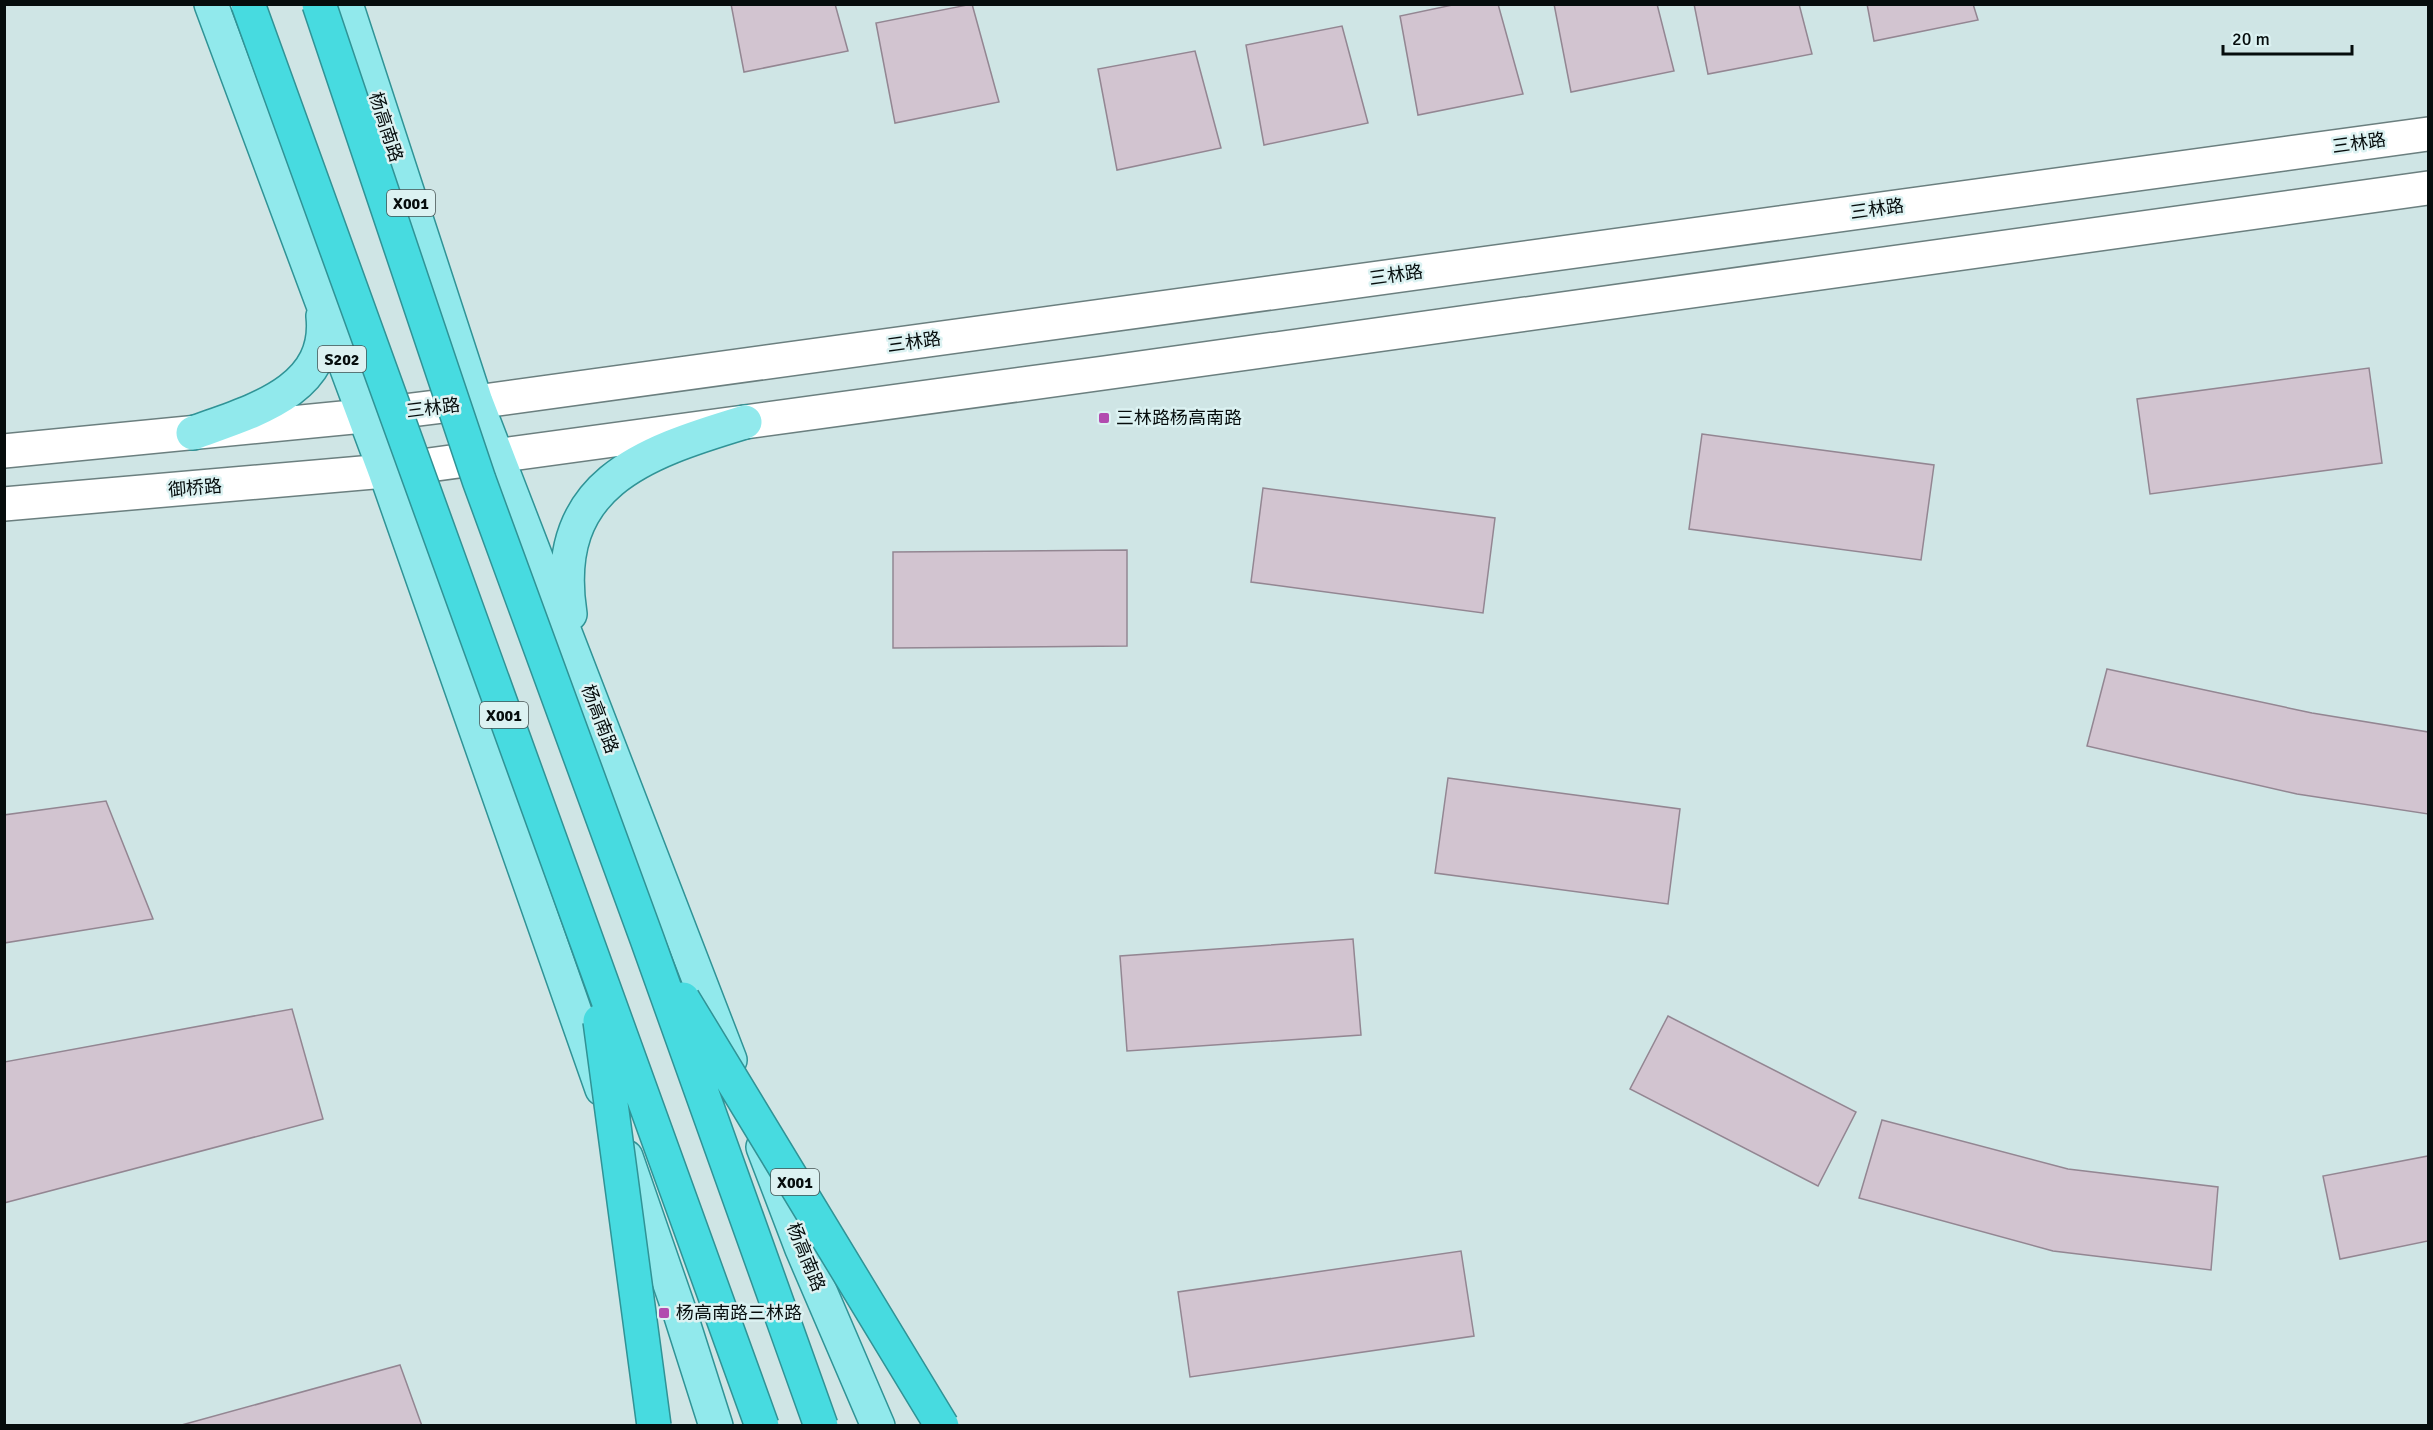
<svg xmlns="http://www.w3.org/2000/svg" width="2433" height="1430" font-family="Signika,'Noto Sans SC',sans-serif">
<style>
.building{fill:#d2c4d0;stroke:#938692;stroke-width:1.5}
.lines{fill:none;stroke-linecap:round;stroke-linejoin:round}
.secondary-casing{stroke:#6b7f7f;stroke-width:36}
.primary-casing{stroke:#309396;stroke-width:36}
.secondary{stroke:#fff;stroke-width:33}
.primary{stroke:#91e9ec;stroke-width:33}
.highway-bridge-casing{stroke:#309396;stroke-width:36;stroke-linecap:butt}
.highway-bridge{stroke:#47dbe0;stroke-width:33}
.poi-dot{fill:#b24baf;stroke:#dcf2f2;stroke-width:2}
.labels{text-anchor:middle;stroke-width:5;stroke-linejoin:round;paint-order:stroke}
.shield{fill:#dcf2f2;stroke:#465252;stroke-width:1.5}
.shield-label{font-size:16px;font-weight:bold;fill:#060d0d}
.street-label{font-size:18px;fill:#060d0d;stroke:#dcf2f2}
.poi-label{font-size:18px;fill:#060d0d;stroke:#dcf2f2;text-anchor:start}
</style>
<rect width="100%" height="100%" fill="#cfe5e5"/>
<path class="building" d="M 731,4 L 835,4 L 848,51 L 744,72 Z
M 972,4 L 999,102 L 895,123 L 876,23 Z
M 1457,4 L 1498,4 L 1523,94 L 1418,115 L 1400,16 Z
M 1554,4 L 1657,4 L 1674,71 L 1571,92 Z
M 1694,4 L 1799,4 L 1812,54 L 1708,74 Z
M 1867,4 L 1973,4 L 1978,20 L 1874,41 Z
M 1342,26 L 1368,123 L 1264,145 L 1246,45 Z
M 1195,51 L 1221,148 L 1117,170 L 1098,69 Z
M 2369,368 L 2382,463 L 2150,494 L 2137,399 Z
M 1702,434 L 1934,465 L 1921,560 L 1689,529 Z
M 1263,488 L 1495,518 L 1483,613 L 1251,582 Z
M 1127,550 L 1127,646 L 893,648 L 893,552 Z
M 2107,669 L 2312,713 L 2428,732 L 2428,814 L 2297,794 L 2087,746 Z
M 1448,778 L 1680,809 L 1668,904 L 1435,873 Z
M 106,801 L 153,919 L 4,943 L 4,815 Z
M 1353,939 L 1361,1035 L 1127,1051 L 1120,956 Z
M 292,1009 L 323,1119 L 4,1203 L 4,1062 Z
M 1668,1016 L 1856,1112 L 1818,1186 L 1630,1089 Z
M 1882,1120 L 2068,1169 L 2218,1187 L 2211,1270 L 2053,1251 L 1859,1198 Z
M 2428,1156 L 2428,1241 L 2340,1259 L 2323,1176 Z
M 1461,1251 L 1474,1336 L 1190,1377 L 1178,1292 Z
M 400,1365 L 422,1426 L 178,1426 Z"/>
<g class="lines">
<defs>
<path id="secondary" d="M 4,451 L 363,416 L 476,402 L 2428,134
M 4,504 L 385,471 L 1104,373 L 2428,188"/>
<path id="primary" d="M 211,4 L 385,471 L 602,1089
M 346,4 L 476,402 L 730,1060
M 193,433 C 250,412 331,392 323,316
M 570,614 C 550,484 642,453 745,422
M 763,1147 L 802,1249 L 878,1426
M 626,1157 L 679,1310 L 716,1426"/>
</defs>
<use href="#secondary" class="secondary-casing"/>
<use href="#primary" class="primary-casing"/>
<use href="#secondary" class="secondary"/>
<use href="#primary" class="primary"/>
<defs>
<path id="highway-bridge" d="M 248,4 L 762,1426
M 319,4 L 479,480 L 647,939 L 821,1426
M 683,999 L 942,1426
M 600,1021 L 654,1426"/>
</defs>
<use href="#highway-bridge" class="highway-bridge-casing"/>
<use href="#highway-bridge" class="highway-bridge"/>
</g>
<g class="poi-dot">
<rect x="1098" y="412" width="12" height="12" rx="3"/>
<rect x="658" y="1307" width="12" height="12" rx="3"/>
</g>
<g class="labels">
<g class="shield">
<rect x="387" y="190" width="48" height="26" rx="4.5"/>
<rect x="318" y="346" width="48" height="26" rx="4.5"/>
<rect x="480" y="702" width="48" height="26" rx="4.5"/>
<rect x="771" y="1169" width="48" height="26" rx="4.5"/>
</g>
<g class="shield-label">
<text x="411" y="209">X001</text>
<text x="342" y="365">S202</text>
<text x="504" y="721">X001</text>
<text x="795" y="1188">X001</text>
</g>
<g class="street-label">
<text transform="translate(386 127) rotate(72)" y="6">杨高南路</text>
<text transform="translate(2359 143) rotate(-8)" y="6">三林路</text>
<text transform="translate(1877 209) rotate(-8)" y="6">三林路</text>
<text transform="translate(1396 275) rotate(-8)" y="6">三林路</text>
<text transform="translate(914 342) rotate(-8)" y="6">三林路</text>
<text transform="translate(433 408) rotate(-7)" y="6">三林路</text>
<text transform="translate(195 488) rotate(-5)" y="6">御桥路</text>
<text transform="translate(600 719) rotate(69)" y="6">杨高南路</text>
<text transform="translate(806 1257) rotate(68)" y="6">杨高南路</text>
</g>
<g class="poi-label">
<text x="1116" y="424">三林路杨高南路</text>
<text x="676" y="1319">杨高南路三林路</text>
</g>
</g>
<rect width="2433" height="1430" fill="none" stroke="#060d0d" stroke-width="12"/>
<path d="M2223 45v9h129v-9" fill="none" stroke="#060d0d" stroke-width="3"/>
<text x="2232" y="45" font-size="18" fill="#060d0d" stroke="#dcf2f2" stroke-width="4.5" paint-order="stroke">20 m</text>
</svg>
